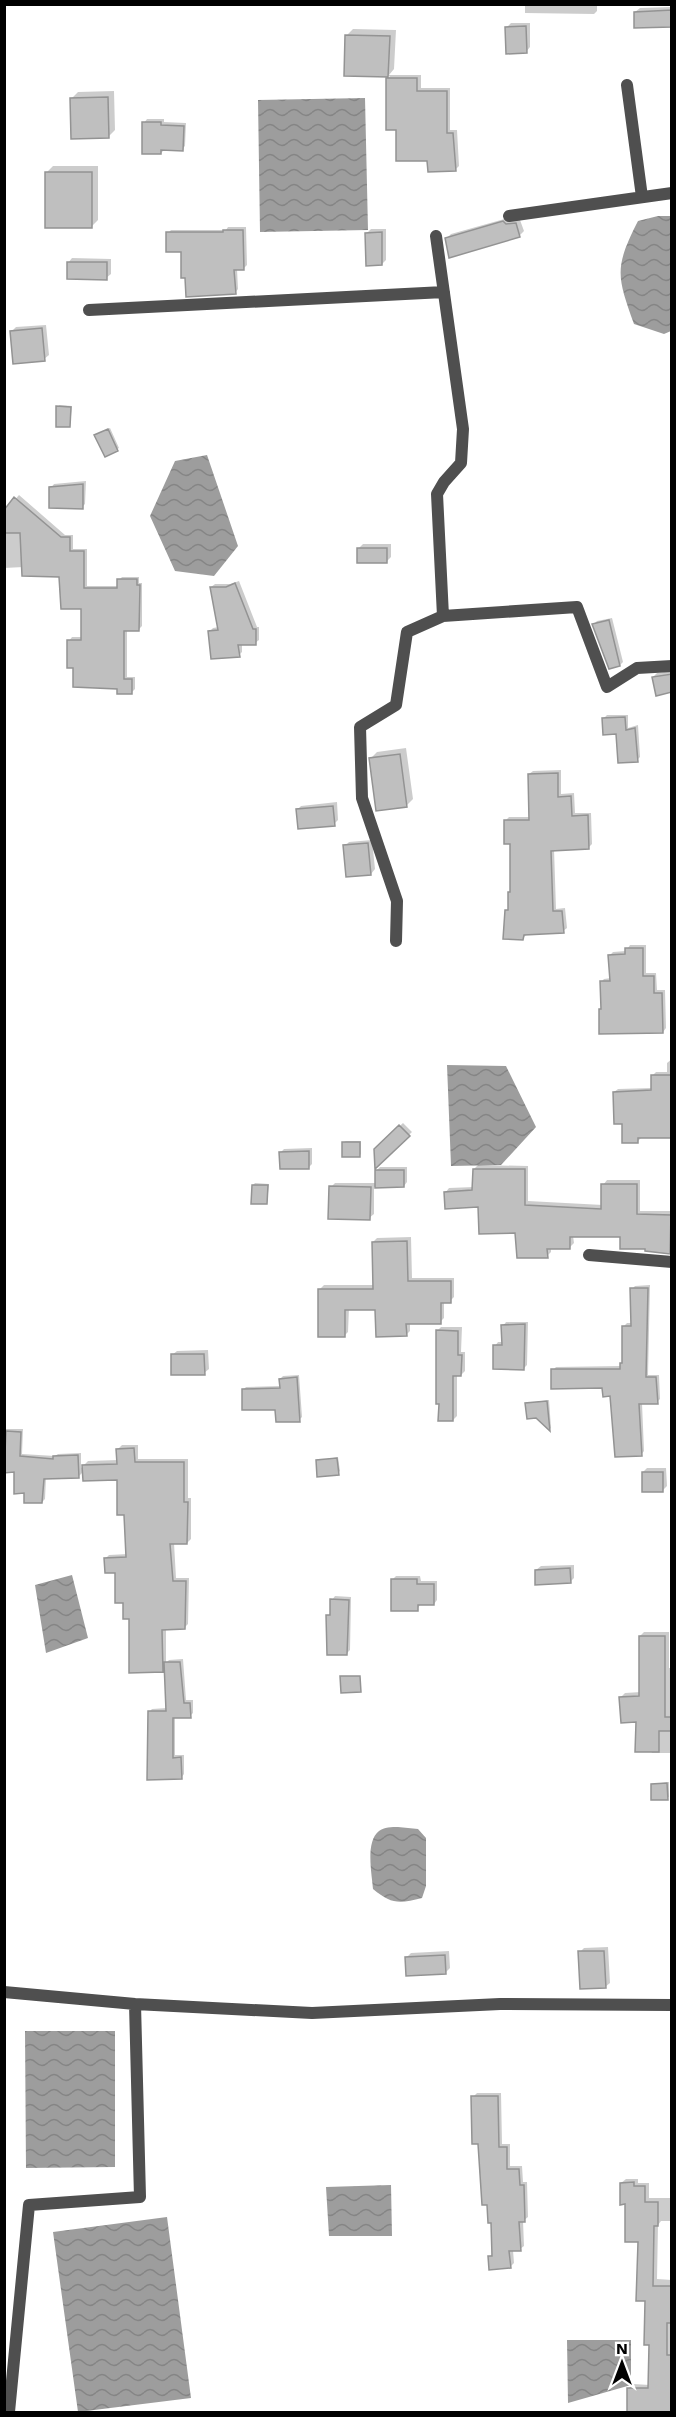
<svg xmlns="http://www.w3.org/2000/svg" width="676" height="2417" font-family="'Work Sans',sans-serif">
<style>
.water{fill:url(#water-waves)}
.shadow{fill:#0003}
.building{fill:#bfbfbf;stroke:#939393;stroke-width:1.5}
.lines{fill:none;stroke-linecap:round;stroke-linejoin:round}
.minor{stroke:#4f4f4f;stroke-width:12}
</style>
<defs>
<pattern id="water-waves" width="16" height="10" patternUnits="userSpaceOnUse" patternTransform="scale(1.5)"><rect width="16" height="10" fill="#9d9d9d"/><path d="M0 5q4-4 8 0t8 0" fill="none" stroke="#858585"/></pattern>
</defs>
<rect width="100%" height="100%" fill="#fff"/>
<path class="water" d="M 365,98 L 368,230 L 260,232 L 258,100 Z
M 658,216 L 672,216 L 671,331 L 664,334 L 634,324 C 617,276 614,268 638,221 Z
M 207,455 L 238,546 L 214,576 L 175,571 L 150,516 L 175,461 Z
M 447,1065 L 506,1066 L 536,1127 L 501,1165 L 451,1166 Z
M 72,1575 L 88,1638 L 46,1653 L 35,1585 Z
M 398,1827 L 418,1829 L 426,1838 L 426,1886 L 422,1898 C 399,1904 391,1904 373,1889 C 372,1874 365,1842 379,1831 C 384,1827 392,1827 398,1827 Z
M 25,2031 L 115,2031 L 115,2167 L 26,2168 Z
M 391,2185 L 392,2236 L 329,2236 L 326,2187 Z
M 167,2217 L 191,2398 L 78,2412 L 53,2232 Z
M 567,2340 L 631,2340 L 631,2385 L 568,2403 Z"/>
<path class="shadow" d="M 525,4 L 597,4 L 597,11 L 594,14 L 525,13 Z
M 672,7 L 672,25 L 635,12 L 640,8 Z
M 511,23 L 530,23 L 530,47 L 526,52 L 507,27 Z
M 353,29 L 396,30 L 394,69 L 389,75 L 421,75 L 421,88 L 450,88 L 450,130 L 457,130 L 459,166 L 455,170 L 429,160 L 398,128 L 387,79 L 390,76 L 345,74 L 347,35 Z
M 114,91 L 115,130 L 108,137 L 71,99 L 78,92 Z
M 147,119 L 164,119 L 164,122 L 186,123 L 185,146 L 182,149 L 164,150 L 161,153 L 144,123 Z
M 53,166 L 98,166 L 98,220 L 92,226 L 47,172 Z
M 508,218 L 520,220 L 524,231 L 519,236 L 446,239 L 451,234 Z
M 228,227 L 246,227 L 247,265 L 243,269 L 237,269 L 238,289 L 235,293 L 183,251 L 168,233 L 171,230 L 226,230 Z
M 371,229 L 386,229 L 386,260 L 382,264 L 367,233 Z
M 72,258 L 111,259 L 111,274 L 106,278 L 68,263 Z
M 46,325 L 49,355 L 44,359 L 12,331 L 16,327 Z
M 59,405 L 72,406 L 70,426 L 58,407 Z
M 110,428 L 119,448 L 106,455 L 98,434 Z
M 86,481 L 85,504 L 82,507 L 51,488 L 54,484 Z
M 19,495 L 65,535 L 73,535 L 73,549 L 87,549 L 87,586 L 119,586 L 119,580 L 122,577 L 139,577 L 139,583 L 142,583 L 142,626 L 139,629 L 127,629 L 127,677 L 135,677 L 135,689 L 132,692 L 74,666 L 69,641 L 72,637 L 82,637 L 82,607 L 60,575 L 24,567 L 4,568 L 4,512 Z
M 363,544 L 391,544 L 391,557 L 386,562 L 359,548 Z
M 239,581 L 257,627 L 259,627 L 259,640 L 255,643 L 242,643 L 242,652 L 239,655 L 210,631 L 213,628 L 219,627 L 211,587 L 215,584 L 230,584 Z
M 612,618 L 623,662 L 620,665 L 594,624 L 597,621 Z
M 672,671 L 672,691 L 653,677 L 657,673 Z
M 607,715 L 628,715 L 628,728 L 638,725 L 640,757 L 637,760 L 604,718 Z
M 406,748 L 413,799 L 406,806 L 371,758 L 377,752 Z
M 561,770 L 561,794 L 574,793 L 575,813 L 591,813 L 592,844 L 588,848 L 554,849 L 556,909 L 565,908 L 567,928 L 563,931 L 526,935 L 523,938 L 506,911 L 510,908 L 510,892 L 512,890 L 512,842 L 506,820 L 509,817 L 530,817 L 529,774 L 533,771 Z
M 337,802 L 338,820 L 334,824 L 297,810 L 301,806 Z
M 372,840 L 375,869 L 371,874 L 345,846 L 349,842 Z
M 630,945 L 646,945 L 646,973 L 656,973 L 657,990 L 665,990 L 666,1028 L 663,1032 L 603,1007 L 601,982 L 604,979 L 611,978 L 610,955 L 613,952 L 626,951 Z
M 672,1059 L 672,1136 L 641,1138 L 638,1141 L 623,1122 L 614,1092 L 618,1089 L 652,1088 L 652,1076 L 656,1072 L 667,1072 L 667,1063 Z
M 403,1123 L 412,1132 L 376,1166 L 376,1149 Z
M 346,1141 L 361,1141 L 361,1154 L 359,1156 L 344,1142 Z
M 312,1148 L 312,1164 L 308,1168 L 281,1152 L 284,1149 Z
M 478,1165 L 528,1166 L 528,1201 L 603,1205 L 603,1185 L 607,1180 L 640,1180 L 640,1211 L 672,1211 L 672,1252 L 647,1250 L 647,1248 L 621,1236 L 573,1236 L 574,1243 L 569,1248 L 551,1248 L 551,1252 L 547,1256 L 480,1206 L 445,1193 L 449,1188 L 474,1187 L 474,1169 Z
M 380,1167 L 407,1167 L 407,1182 L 404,1186 L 374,1187 L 374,1214 L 369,1218 L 331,1187 L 335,1183 L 376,1183 L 376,1171 Z
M 255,1183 L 269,1184 L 267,1203 L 253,1185 Z
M 411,1237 L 412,1278 L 454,1278 L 454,1297 L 450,1301 L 444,1301 L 444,1318 L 440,1322 L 410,1322 L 410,1331 L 406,1335 L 377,1308 L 349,1308 L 348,1332 L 344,1336 L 320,1289 L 324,1285 L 374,1285 L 373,1242 L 377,1238 Z
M 650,1285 L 648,1375 L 659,1375 L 660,1399 L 657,1402 L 642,1403 L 644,1451 L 641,1455 L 611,1395 L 604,1387 L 553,1370 L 556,1367 L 621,1366 L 624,1361 L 624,1326 L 627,1323 L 632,1323 L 632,1289 L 635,1286 Z
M 506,1322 L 528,1322 L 527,1365 L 524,1368 L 495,1346 L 498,1342 L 503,1342 L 503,1326 Z
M 441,1327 L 462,1327 L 461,1352 L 465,1352 L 465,1371 L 461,1375 L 457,1375 L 457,1416 L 453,1420 L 437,1331 Z
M 208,1350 L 209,1369 L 204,1373 L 172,1355 L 177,1351 Z
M 299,1375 L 302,1417 L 299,1420 L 243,1390 L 246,1387 L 281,1386 L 280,1379 L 283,1376 Z
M 549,1400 L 551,1428 L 550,1429 L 527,1403 Z
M 4,1429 L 23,1429 L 22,1454 L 55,1456 L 58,1454 L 81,1453 L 81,1468 L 88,1461 L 118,1460 L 118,1449 L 122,1445 L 138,1445 L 138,1459 L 188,1459 L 188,1498 L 191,1498 L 191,1539 L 187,1543 L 174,1543 L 176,1578 L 189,1578 L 188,1624 L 184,1628 L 166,1628 L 166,1663 L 169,1660 L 183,1659 L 186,1700 L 193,1700 L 193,1713 L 190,1716 L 175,1716 L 175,1755 L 184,1755 L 184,1774 L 181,1778 L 149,1712 L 152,1709 L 167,1708 L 166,1667 L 162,1670 L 130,1618 L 117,1571 L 105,1559 L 109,1555 L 128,1554 L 126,1513 L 118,1478 L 84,1471 L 78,1477 L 46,1478 L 45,1499 L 42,1502 L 26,1492 L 15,1470 L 4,1471 Z
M 338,1457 L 340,1471 L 338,1473 L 317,1461 Z
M 647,1468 L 666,1468 L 667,1486 L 662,1491 L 643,1472 Z
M 574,1565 L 574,1578 L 570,1582 L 536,1570 L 541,1566 Z
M 396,1576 L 420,1576 L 421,1581 L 437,1581 L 437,1600 L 434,1604 L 421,1603 L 417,1610 L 392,1580 Z
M 672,1577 L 672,1602 L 671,1602 L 670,1578 Z
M 335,1596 L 351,1597 L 350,1650 L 347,1653 L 328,1616 L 331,1612 L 332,1600 Z
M 644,1632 L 669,1632 L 669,1668 L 672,1668 L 672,1753 L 652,1753 L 637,1721 L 621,1697 L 625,1693 L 641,1692 L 640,1636 Z
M 669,1782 L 669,1797 L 667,1798 L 653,1784 Z
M 608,1947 L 610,1983 L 605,1987 L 580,1952 L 584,1948 Z
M 449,1951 L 450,1968 L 445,1973 L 407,1957 L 411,1953 Z
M 477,2093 L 501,2093 L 502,2144 L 510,2144 L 510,2166 L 522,2166 L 523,2182 L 527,2182 L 528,2217 L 523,2221 L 524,2246 L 520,2249 L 513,2250 L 514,2263 L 510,2267 L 490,2256 L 493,2253 L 492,2221 L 473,2097 Z
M 626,2179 L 638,2179 L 638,2183 L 649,2183 L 649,2198 L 672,2198 L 672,2221 L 661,2221 L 658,2225 L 657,2279 L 672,2280 L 672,2412 L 628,2412 L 628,2389 L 633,2384 L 650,2385 L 651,2344 L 639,2240 L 621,2183 Z"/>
<path class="building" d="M 672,10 L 672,27 L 634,28 L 634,12 Z
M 526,26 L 527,53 L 506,54 L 505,27 Z
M 345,35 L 390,36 L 388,77 L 344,76 Z
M 386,78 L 417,78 L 417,91 L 447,91 L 447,133 L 453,133 L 456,171 L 428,172 L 427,161 L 396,161 L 396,130 L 386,130 Z
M 108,97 L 109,138 L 71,139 L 70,98 Z
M 142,122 L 161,122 L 161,125 L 184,126 L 183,151 L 161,150 L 161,154 L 142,154 Z
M 45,172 L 92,172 L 92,228 L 45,228 Z
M 503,221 L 506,224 L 516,223 L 520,237 L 449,258 L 445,238 Z
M 223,230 L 243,230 L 244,270 L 234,270 L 236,294 L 186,297 L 185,278 L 181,278 L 181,252 L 166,252 L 166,232 L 223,232 Z
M 382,232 L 382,265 L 366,266 L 365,233 Z
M 67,262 L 107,262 L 107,280 L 67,279 Z
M 42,328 L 45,361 L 13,364 L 10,331 Z
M 56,406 L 71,407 L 70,427 L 56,427 Z
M 108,429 L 118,451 L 105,457 L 94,435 Z
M 83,484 L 83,509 L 49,508 L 49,487 Z
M 14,497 L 61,537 L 70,537 L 70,551 L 84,551 L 84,588 L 117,588 L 117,579 L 137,579 L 137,585 L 140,585 L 139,631 L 124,631 L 124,679 L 132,679 L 132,694 L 117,694 L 117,689 L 73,687 L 73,668 L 67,668 L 67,640 L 81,640 L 81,609 L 61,609 L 59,577 L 22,576 L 20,533 L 4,533 L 4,510 Z
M 357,548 L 387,548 L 387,563 L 357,563 Z
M 235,583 L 253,629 L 256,629 L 256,645 L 238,645 L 240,657 L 211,659 L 208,631 L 218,630 L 210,587 L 226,587 Z
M 609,620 L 620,666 L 609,669 L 592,624 Z
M 672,674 L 672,692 L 656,696 L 652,677 Z
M 625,717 L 626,730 L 635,728 L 638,762 L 618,763 L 616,734 L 603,735 L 602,718 Z
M 400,754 L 407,807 L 376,811 L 369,758 Z
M 558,773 L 558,797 L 571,796 L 572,816 L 588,815 L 589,849 L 551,851 L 553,911 L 562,911 L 564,933 L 524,935 L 523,940 L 503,939 L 505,910 L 508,910 L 508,892 L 510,892 L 510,844 L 504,844 L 504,820 L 529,820 L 528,774 Z
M 333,806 L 335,826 L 298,829 L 296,809 Z
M 368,843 L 371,875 L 346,877 L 343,845 Z
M 625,948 L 643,948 L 643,976 L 654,976 L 654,993 L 662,993 L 663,1033 L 599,1034 L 599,1009 L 601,1009 L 600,981 L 610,981 L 608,955 L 625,954 Z
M 651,1075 L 672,1075 L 671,1138 L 638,1138 L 638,1143 L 622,1143 L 622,1124 L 614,1124 L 613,1092 L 651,1090 Z
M 399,1125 L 410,1136 L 375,1169 L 374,1149 Z
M 342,1142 L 360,1142 L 360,1157 L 342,1157 Z
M 309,1151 L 309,1169 L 280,1169 L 279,1152 Z
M 473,1169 L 525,1169 L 525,1205 L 601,1209 L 601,1184 L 637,1184 L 637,1214 L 671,1215 L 670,1254 L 645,1251 L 645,1249 L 620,1249 L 620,1237 L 570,1237 L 570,1249 L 547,1249 L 548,1258 L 517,1258 L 515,1233 L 479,1234 L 478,1207 L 445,1209 L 444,1192 L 472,1190 Z
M 375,1170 L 404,1170 L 404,1187 L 375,1188 Z
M 252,1185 L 268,1185 L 267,1204 L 251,1204 Z
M 329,1186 L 371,1187 L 370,1220 L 328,1219 Z
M 407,1241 L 408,1281 L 451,1281 L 451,1303 L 441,1303 L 441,1324 L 406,1324 L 407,1336 L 376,1337 L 375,1310 L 345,1310 L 345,1337 L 318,1337 L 318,1289 L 373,1289 L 372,1242 Z
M 630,1288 L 648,1288 L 646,1377 L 656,1377 L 658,1404 L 639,1404 L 642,1456 L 615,1457 L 610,1396 L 603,1397 L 602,1388 L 551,1389 L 551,1369 L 620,1369 L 620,1363 L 622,1363 L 622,1326 L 631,1326 Z
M 525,1324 L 524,1370 L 493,1369 L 493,1345 L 502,1345 L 501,1325 Z
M 436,1330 L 458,1331 L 458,1355 L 462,1355 L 461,1376 L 453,1376 L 453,1421 L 438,1421 L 439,1404 L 436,1404 Z
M 171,1354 L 204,1354 L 205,1375 L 171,1375 Z
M 297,1377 L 300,1422 L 276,1422 L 275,1410 L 242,1410 L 242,1389 L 280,1388 L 279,1379 Z
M 547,1401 L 550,1431 L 536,1418 L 527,1419 L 525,1403 Z
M 6,1431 L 21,1432 L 20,1456 L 53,1459 L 53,1456 L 78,1455 L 79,1478 L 44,1479 L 42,1503 L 24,1503 L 24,1493 L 14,1494 L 14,1472 L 4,1473 Z
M 134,1448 L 135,1462 L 184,1462 L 184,1502 L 188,1502 L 187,1544 L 170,1544 L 173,1581 L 186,1581 L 185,1629 L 162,1630 L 163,1672 L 129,1673 L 129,1619 L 123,1619 L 123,1603 L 115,1603 L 115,1573 L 105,1573 L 104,1558 L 126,1557 L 124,1515 L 117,1515 L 117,1480 L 83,1481 L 82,1465 L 117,1464 L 116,1449 Z
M 337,1458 L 339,1475 L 317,1477 L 316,1460 Z
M 642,1472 L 663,1472 L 663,1492 L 642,1492 Z
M 570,1568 L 571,1583 L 535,1585 L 535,1570 Z
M 391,1579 L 417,1579 L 417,1584 L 434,1584 L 434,1605 L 418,1605 L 418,1611 L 391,1611 Z
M 330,1599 L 349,1600 L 347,1655 L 327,1655 L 326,1615 L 330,1615 Z
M 639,1636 L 665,1636 L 665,1717 L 672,1717 L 672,1731 L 659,1731 L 659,1752 L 635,1752 L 636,1722 L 621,1723 L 619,1697 L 639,1696 Z
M 164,1662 L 180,1662 L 184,1703 L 190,1703 L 191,1718 L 173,1718 L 173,1758 L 181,1757 L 182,1779 L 147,1780 L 148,1711 L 166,1711 Z
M 340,1676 L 360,1676 L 361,1692 L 341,1693 Z
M 667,1783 L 668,1800 L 651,1800 L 651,1784 Z
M 578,1951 L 604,1951 L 606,1988 L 580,1989 Z
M 445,1955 L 446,1974 L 406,1976 L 405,1957 Z
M 471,2096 L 498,2096 L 499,2147 L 507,2147 L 507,2169 L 519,2169 L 520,2185 L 524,2185 L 525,2222 L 519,2222 L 521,2251 L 509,2251 L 511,2268 L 489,2270 L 488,2256 L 492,2256 L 491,2223 L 488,2223 L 487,2205 L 482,2205 L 478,2144 L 472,2144 Z
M 634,2182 L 634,2186 L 645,2186 L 645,2202 L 658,2202 L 658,2226 L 654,2226 L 653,2286 L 672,2286 L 672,2323 L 667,2323 L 667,2355 L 672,2355 L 672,2412 L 627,2412 L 627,2388 L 648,2388 L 649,2345 L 644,2345 L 645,2301 L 636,2301 L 638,2242 L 625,2242 L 625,2204 L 620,2205 L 620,2183 Z"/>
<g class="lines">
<path class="minor" d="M 627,85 L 642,197
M 509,216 L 672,193
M 89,310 L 444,292
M 443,616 L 577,607 L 607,687 L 637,668 L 672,666
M 396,941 L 397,901 L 362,798 L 360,727 L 396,705 L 407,632 L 443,616 L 437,494 L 444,482 L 461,463 L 463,429 L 436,236
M 589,1255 L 672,1262
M 4,1992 L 135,2004 L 312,2013 L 500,2004 L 672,2005
M 9,2412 L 29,2205 L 140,2197 L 135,2004"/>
</g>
<rect width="676" height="2417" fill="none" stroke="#000000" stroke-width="12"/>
<g transform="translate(622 2363)" stroke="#ffffff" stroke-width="4.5" paint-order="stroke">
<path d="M0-4.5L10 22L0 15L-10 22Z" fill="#000000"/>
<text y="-9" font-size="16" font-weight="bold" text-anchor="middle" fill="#000000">N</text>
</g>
</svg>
